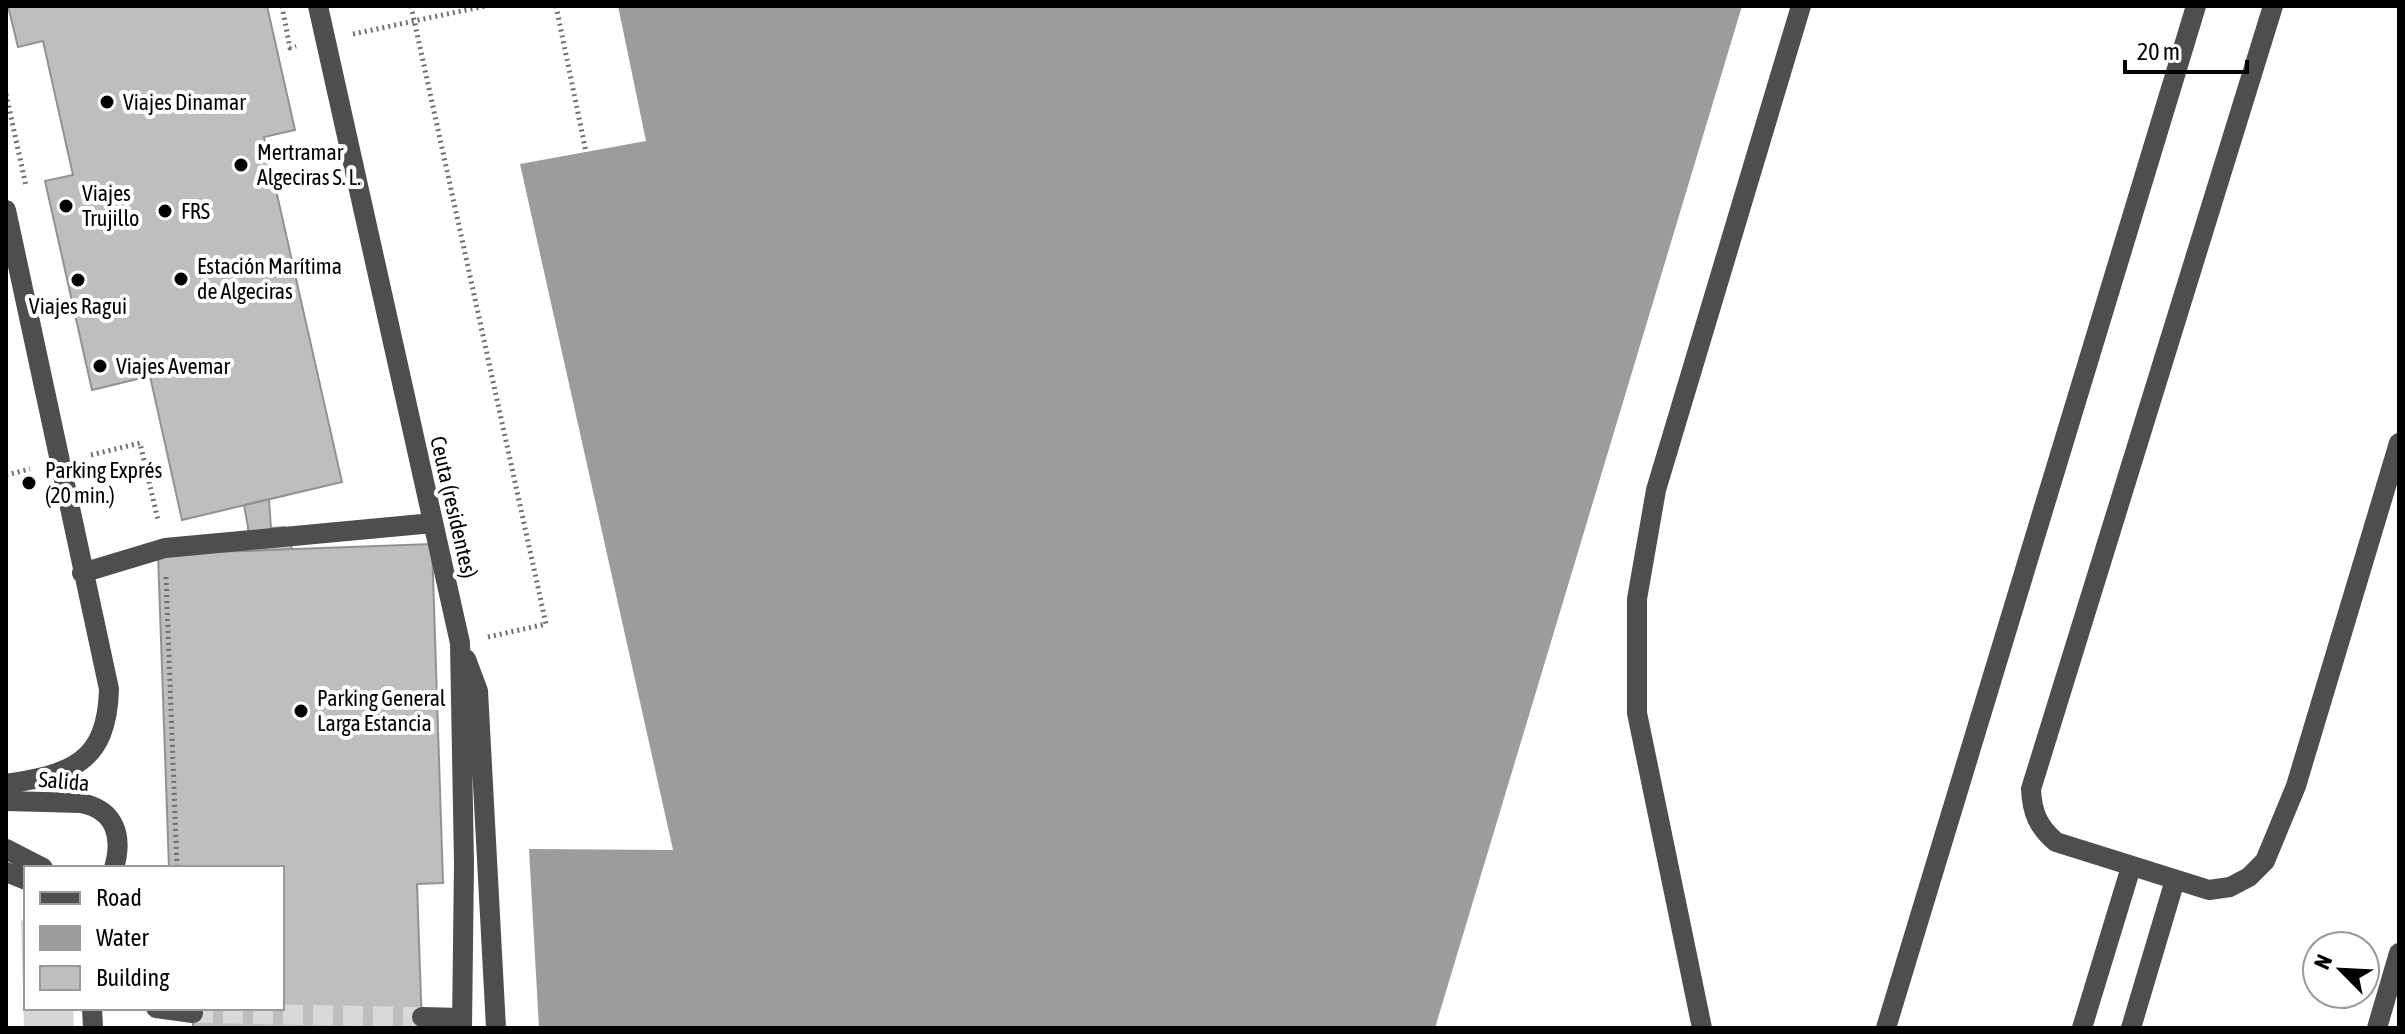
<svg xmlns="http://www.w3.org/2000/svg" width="2405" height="1034" font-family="'Asap Condensed',sans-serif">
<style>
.green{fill:#d5d5d5}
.water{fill:#9c9c9c}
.building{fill:#bebebe;stroke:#929292;stroke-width:2}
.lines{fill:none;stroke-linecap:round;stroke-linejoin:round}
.minor-tunnel{stroke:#d9d9d9;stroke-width:20;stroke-dasharray:20 10;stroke-linecap:butt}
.path{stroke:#707070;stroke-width:5;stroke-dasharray:2 4;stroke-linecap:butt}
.minor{stroke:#4e4e4e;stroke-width:20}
.path-bridge{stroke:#707070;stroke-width:5;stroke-dasharray:2 4;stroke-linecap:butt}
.poi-dot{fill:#000;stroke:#fff;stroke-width:3}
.labels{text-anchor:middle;stroke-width:8;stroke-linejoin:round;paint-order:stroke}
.poi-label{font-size:22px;fill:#000;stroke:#fff;text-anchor:start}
.street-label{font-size:22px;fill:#000;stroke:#fff}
</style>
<rect width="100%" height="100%" fill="#fff"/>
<path class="green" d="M 26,919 L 26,1008 L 73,1008 L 74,1028 L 24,1028 L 21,921 Z"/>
<path class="water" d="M 618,6 L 1742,6 L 1435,1028 L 539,1028 L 529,849 L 673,850 L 520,164 L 646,141 Z"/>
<path class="building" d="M 8,6 L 267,6 L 295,130 L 264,137 L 342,482 L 182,520 L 150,376 L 92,390 L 45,181 L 73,175 L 43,41 L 18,47 Z
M 269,499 L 271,528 L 285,527 L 292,549 L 249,551 L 248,527 L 244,505 Z
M 432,544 L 443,883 L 417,884 L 422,1028 L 193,1028 L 192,1008 L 282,1008 L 282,868 L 169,868 L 158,554 Z"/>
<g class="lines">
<path class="minor-tunnel" d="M 193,1013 L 422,1017"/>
<path class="path" d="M 282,6 L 290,48 L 296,46
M 556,6 L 586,152
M 353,34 L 485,6
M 6,94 L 26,186
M 91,455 L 140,443 L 158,520
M 6,475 L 30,469
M 166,577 L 177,868
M 488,637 L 546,624"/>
<path class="minor" d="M 318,6 L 460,643 L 464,863 L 462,1028
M 2273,6 L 2031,789 C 2032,812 2038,827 2056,842 L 2209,890 L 2230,887 L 2249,877 L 2265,861 L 2296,786 L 2399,443
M 6,210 L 109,689 C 107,763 71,774 6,784
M 82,573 L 165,548 L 433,523
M 466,659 L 478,691 L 496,1028
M 6,801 L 81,803 C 116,810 123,837 114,868
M 6,849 L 43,868
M 6,872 L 26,880
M 92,1008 L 93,1028
M 156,1008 L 193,1013
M 422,1017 L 462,1018
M 1702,1028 L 1637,713 L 1637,599 L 1656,490 L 1801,6
M 1886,1028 L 2196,6
M 2082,1028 L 2131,867
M 2131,1028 L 2175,880
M 2377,1028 L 2399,953"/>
<path class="path-bridge" d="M 411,6 L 546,624"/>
</g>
<g class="poi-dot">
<circle cx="107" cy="102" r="8"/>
<circle cx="241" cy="165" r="8"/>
<circle cx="66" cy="206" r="8"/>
<circle cx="165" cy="211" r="8"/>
<circle cx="181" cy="279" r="8"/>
<circle cx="78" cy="280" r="8"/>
<circle cx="100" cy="366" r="8"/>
<circle cx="29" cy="483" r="8"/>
<circle cx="301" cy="711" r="8"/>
</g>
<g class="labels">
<g class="poi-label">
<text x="123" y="110">Viajes Dinamar</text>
<text x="257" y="160">Mertramar<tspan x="257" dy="25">Algeciras S. L.</tspan></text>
<text x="82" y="201">Viajes<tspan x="82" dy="25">Trujillo</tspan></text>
<text x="181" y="219">FRS</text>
<text x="197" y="274">Estación Marítima<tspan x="197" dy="25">de Algeciras</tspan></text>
<text x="78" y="314" text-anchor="middle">Viajes Ragui</text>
<text x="116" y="374">Viajes Avemar</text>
<text x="45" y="478">Parking Exprés<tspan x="45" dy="25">(20 min.)</tspan></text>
<text x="317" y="706">Parking General<tspan x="317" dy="25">Larga Estancia</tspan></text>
</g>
<g class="street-label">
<text transform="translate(454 507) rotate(77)" y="8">Ceuta (residentes)</text>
<text transform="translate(64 781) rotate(5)" y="8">Salida</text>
</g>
</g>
<rect width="2405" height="1034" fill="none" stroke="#000000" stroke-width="16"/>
<rect x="24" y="866" width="260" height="144" fill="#ffffff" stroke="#999999" stroke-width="2"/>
<rect x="40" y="892" width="40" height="12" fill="#4e4e4e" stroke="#999999" stroke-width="2"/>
<text x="96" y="906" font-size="24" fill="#000000">Road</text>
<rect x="40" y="926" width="40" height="24" fill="#9c9c9c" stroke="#999999" stroke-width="2"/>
<text x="96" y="946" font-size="24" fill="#000000">Water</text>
<rect x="40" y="966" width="40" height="24" fill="#bebebe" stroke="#999999" stroke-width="2"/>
<text x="96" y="986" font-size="24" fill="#000000">Building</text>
<g transform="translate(2341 970) rotate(294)"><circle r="38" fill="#ffffff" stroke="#999999" stroke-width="2"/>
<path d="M0-6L14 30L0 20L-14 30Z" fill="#000000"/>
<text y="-12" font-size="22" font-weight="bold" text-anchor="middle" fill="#000000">N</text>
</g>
<path d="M2125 60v12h122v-12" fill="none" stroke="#000000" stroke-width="4"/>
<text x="2137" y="60" font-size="24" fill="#000000" stroke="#ffffff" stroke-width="6" paint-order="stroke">20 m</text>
</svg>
